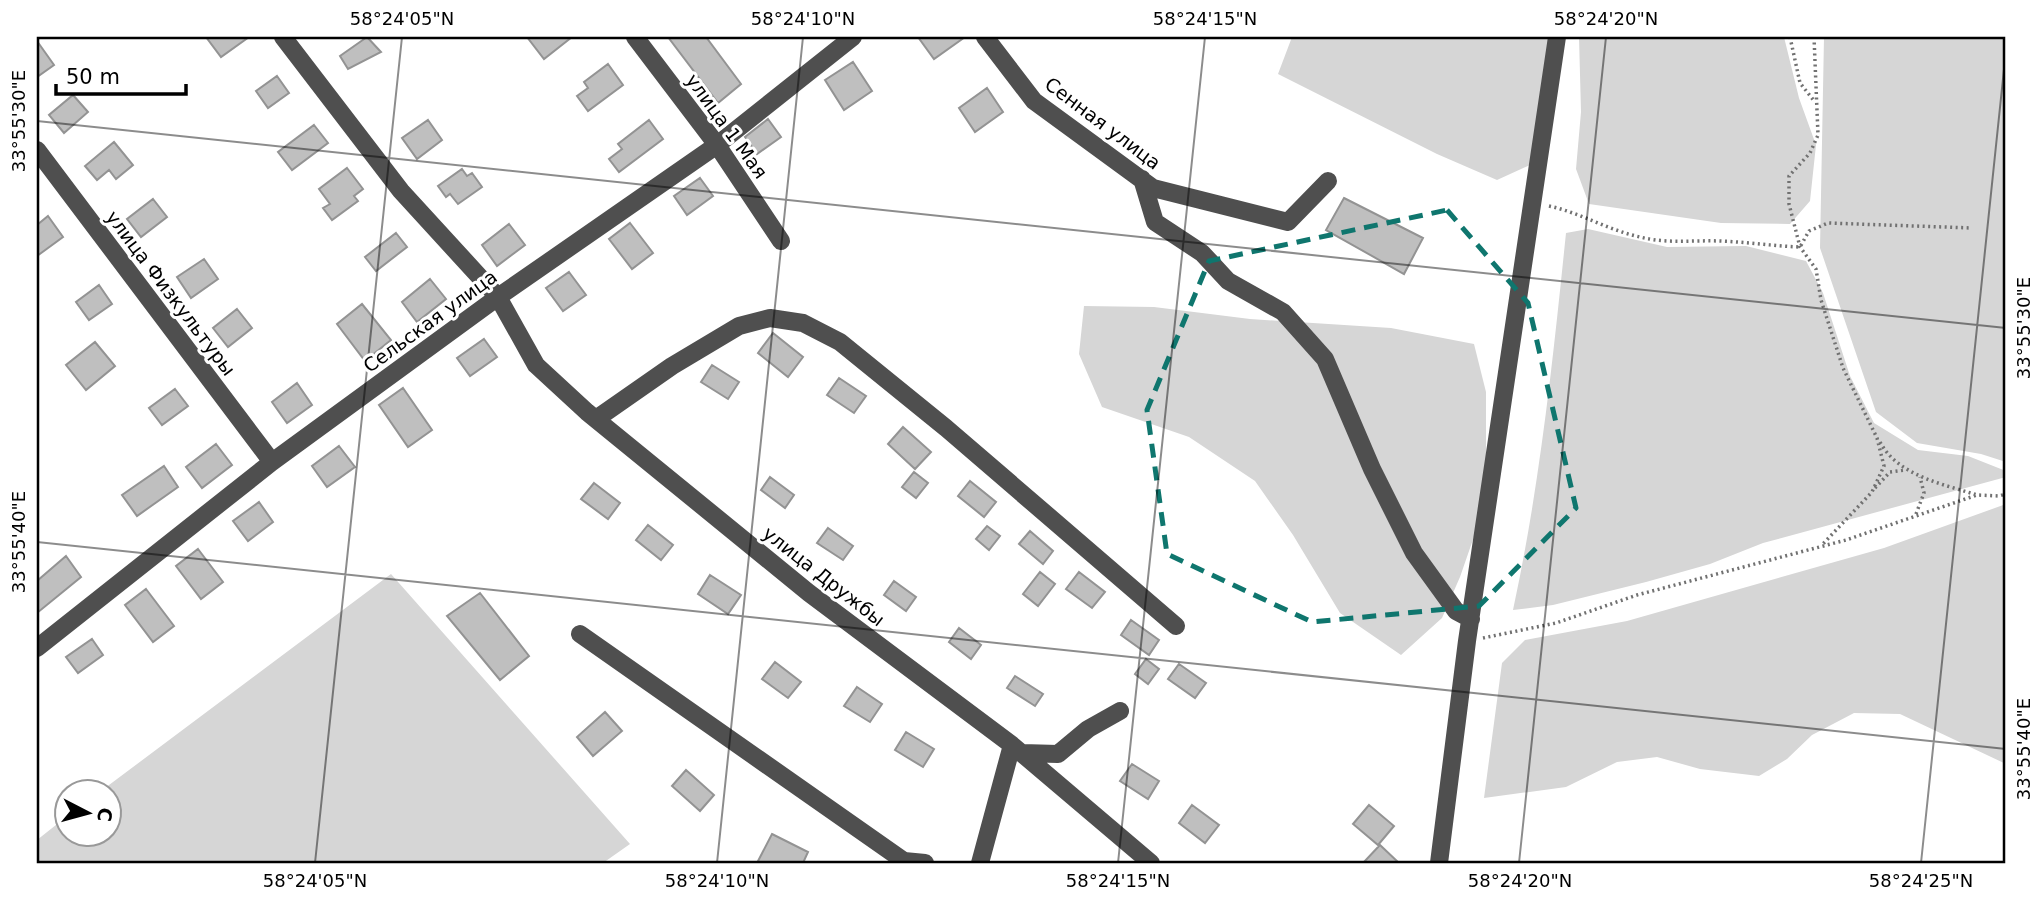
<svg xmlns="http://www.w3.org/2000/svg" width="2043" height="900" font-family="'DejaVu Sans',sans-serif">
<style>
.green{fill:#d6d6d6}
.building{fill:#bfbfbf;stroke:#939393;stroke-width:2}
.lines{fill:none;stroke-linecap:round;stroke-linejoin:round}
.path{stroke:#717171;stroke-width:3.5;stroke-dasharray:2 3.5;stroke-linecap:butt}
.minor{stroke:#4f4f4f;stroke-width:18}
.marked{fill:none;stroke:#0f766e;stroke-width:5;stroke-dasharray:14 9;stroke-linejoin:round}
.ticks{fill:none;stroke:#000;stroke-width:2;stroke-opacity:0.45}
.labels{text-anchor:middle;stroke-width:6;stroke-linejoin:round;paint-order:stroke}
.street-label{font-size:19px;fill:#000;stroke:#fff}
.neatline{fill:none;stroke:#000;stroke-width:2.5}
.ticks-label{font-size:18px;text-anchor:middle;fill:#000}
</style>
<rect width="100%" height="100%" fill="#fff"/>
<path class="green" d="M 1292,37 L 1549,37 L 1530,165 L 1497,180 L 1437,154 L 1278,74 Z
M 1579,37 L 1784,37 L 1799,98 L 1816,145 L 1810,201 L 1790,224 L 1721,223 L 1589,204 L 1576,169 L 1581,112 Z
M 1824,37 L 2006,37 L 2006,462 L 1981,454 L 1917,443 L 1876,412 L 1820,248 Z
M 1588,229 L 1667,247 L 1746,246 L 1806,261 L 1823,293 L 1850,376 L 1874,423 L 1918,450 L 1968,456 L 2006,471 L 2006,477 L 1763,543 L 1710,564 L 1646,582 L 1553,605 L 1513,610 C 1540,485 1553,359 1566,233 Z
M 1084,306 L 1154,307 L 1250,319 L 1391,328 L 1474,344 L 1486,392 L 1486,502 L 1460,577 L 1442,618 L 1401,655 L 1340,613 L 1293,535 L 1255,481 L 1189,437 L 1102,407 L 1079,354 Z
M 2006,504 L 2006,764 L 1900,714 L 1854,713 L 1812,735 L 1787,759 L 1759,776 L 1700,769 L 1657,757 L 1617,762 L 1566,787 L 1484,798 L 1502,663 L 1525,640 L 1627,621 L 1884,548 Z
M 391,574 L 630,844 L 603,863 L 37,863 L 37,840 L 66,817 L 66,834 L 108,834 L 108,792 L 101,791 Z"/>
<path class="building" d="M 206,37 L 249,37 L 221,57 Z
M 367,37 L 381,52 L 348,69 L 340,56 Z
M 527,37 L 572,37 L 544,59 Z
M 668,37 L 706,37 L 741,84 L 718,103 Z
M 918,37 L 965,37 L 934,59 Z
M 37,41 L 54,65 L 37,77 Z
M 853,62 L 872,91 L 844,110 L 825,80 Z
M 608,64 L 623,85 L 588,111 L 577,96 L 588,88 L 584,82 Z
M 277,76 L 289,93 L 268,108 L 256,91 Z
M 987,88 L 1003,112 L 975,132 L 959,108 Z
M 73,95 L 88,112 L 64,133 L 49,115 Z
M 768,119 L 781,137 L 757,154 L 745,137 Z
M 428,120 L 442,140 L 417,159 L 402,138 Z
M 649,120 L 663,139 L 619,172 L 609,159 L 622,149 L 618,144 Z
M 314,125 L 328,143 L 292,170 L 278,152 Z
M 114,142 L 133,165 L 116,179 L 109,170 L 97,180 L 85,166 Z
M 347,168 L 363,189 L 354,196 L 358,201 L 332,220 L 323,208 L 330,204 L 319,189 Z
M 462,169 L 467,176 L 472,173 L 482,187 L 458,204 L 450,194 L 446,197 L 438,186 Z
M 700,178 L 713,196 L 687,215 L 674,196 Z
M 1344,198 L 1423,238 L 1404,274 L 1326,230 Z
M 153,199 L 167,217 L 141,237 L 127,219 Z
M 48,216 L 63,237 L 37,256 L 37,225 Z
M 630,223 L 653,253 L 632,269 L 609,239 Z
M 509,224 L 525,245 L 497,266 L 482,245 Z
M 396,233 L 407,247 L 376,271 L 365,257 Z
M 204,259 L 218,279 L 191,298 L 177,277 Z
M 569,272 L 586,295 L 563,311 L 546,288 Z
M 430,279 L 446,299 L 417,322 L 402,302 Z
M 99,285 L 112,304 L 89,320 L 76,302 Z
M 362,304 L 391,340 L 365,361 L 337,324 Z
M 237,309 L 252,328 L 228,347 L 213,328 Z
M 773,333 L 803,357 L 788,377 L 758,353 Z
M 484,339 L 497,357 L 470,376 L 457,358 Z
M 95,342 L 115,366 L 86,390 L 66,365 Z
M 712,365 L 739,382 L 728,399 L 701,382 Z
M 839,378 L 866,396 L 854,413 L 827,395 Z
M 297,383 L 312,405 L 287,423 L 272,402 Z
M 403,388 L 432,430 L 408,447 L 379,405 Z
M 175,389 L 188,406 L 162,425 L 149,408 Z
M 903,427 L 931,452 L 915,469 L 888,444 Z
M 216,444 L 232,465 L 202,488 L 186,467 Z
M 339,446 L 355,467 L 327,487 L 312,466 Z
M 164,466 L 178,487 L 137,516 L 122,495 Z
M 914,472 L 928,483 L 916,498 L 902,487 Z
M 770,477 L 794,495 L 785,508 L 761,490 Z
M 970,481 L 996,502 L 984,517 L 958,496 Z
M 594,483 L 620,503 L 608,519 L 581,499 Z
M 259,502 L 273,522 L 248,541 L 233,521 Z
M 648,525 L 673,545 L 661,560 L 636,540 Z
M 987,526 L 1000,536 L 989,550 L 976,539 Z
M 828,528 L 853,546 L 843,560 L 817,543 Z
M 1030,531 L 1053,551 L 1043,564 L 1019,544 Z
M 198,549 L 223,582 L 201,599 L 176,566 Z
M 66,556 L 81,577 L 37,613 L 37,581 Z
M 1040,572 L 1055,584 L 1038,606 L 1023,594 Z
M 1079,572 L 1105,592 L 1092,608 L 1066,589 Z
M 710,575 L 741,595 L 728,614 L 698,594 Z
M 894,581 L 916,597 L 906,611 L 884,595 Z
M 146,589 L 174,626 L 153,642 L 125,605 Z
M 480,593 L 529,656 L 500,680 L 447,616 Z
M 1131,620 L 1159,640 L 1149,655 L 1121,635 Z
M 959,628 L 981,645 L 971,659 L 949,642 Z
M 92,639 L 103,655 L 78,673 L 66,657 Z
M 1146,659 L 1159,669 L 1148,684 L 1135,674 Z
M 775,662 L 801,682 L 788,698 L 762,679 Z
M 1179,664 L 1206,683 L 1195,698 L 1168,679 Z
M 1015,676 L 1043,694 L 1035,706 L 1007,688 Z
M 857,687 L 882,704 L 870,722 L 844,706 Z
M 605,712 L 622,731 L 593,756 L 577,737 Z
M 906,732 L 934,749 L 923,767 L 895,750 Z
M 1132,764 L 1159,781 L 1148,799 L 1120,781 Z
M 686,770 L 714,795 L 700,811 L 672,786 Z
M 1192,805 L 1219,825 L 1205,843 L 1179,823 Z
M 1369,805 L 1394,826 L 1378,845 L 1353,824 Z
M 772,834 L 808,852 L 803,863 L 757,863 Z
M 1380,845 L 1399,863 L 1363,863 Z"/>
<g class="lines">
<path class="path" d="M 1790,37 L 1800,83 L 1815,102
M 1814,37 L 1818,135 L 1810,153 L 1789,176 L 1789,204 L 1800,247 L 1816,269 L 1821,300 L 1843,368 L 1877,438 L 1884,466 L 1872,492 L 1821,546
M 1549,206 C 1581,213 1608,230 1640,237 C 1667,244 1693,240 1720,241 C 1747,242 1773,246 1800,247 L 1809,231 L 1828,223 L 1972,228
M 1880,442 C 1898,476 1943,484 1977,495
M 1875,488 L 1890,472 L 1906,470
M 1916,514 L 1924,493 L 1920,477
M 1483,638 L 1556,623 L 1637,595 L 1846,540 L 1977,495 L 1999,496 L 2006,494"/>
<path class="minor" d="M 283,37 L 401,191 L 498,297 L 536,365 L 587,412 L 809,593 L 1012,745 L 1151,863
M 635,37 L 717,145 L 781,241
M 985,37 L 1034,101 L 1153,188 L 1288,222 L 1328,181
M 37,150 L 272,462
M 1142,179 L 1155,222 L 1202,253 L 1228,281 L 1283,312 L 1325,359 L 1372,469 L 1414,553 L 1456,611 L 1471,619
M 596,419 L 672,366 L 739,326 L 770,318 L 803,323 L 840,342 L 946,428 L 1176,626
M 580,634 L 904,861 L 925,863
M 37,648 L 272,462 L 498,297 L 717,145 L 853,37
M 1022,753 L 1058,754 L 1088,729 L 1120,711
M 980,863 L 1012,745
M 1439,863 L 1467,641 L 1557,37"/>
</g>
<path class="marked" d="M 1447,210 L 1528,303 L 1576,508 L 1479,606 L 1312,622 L 1167,554 L 1147,410 L 1209,261 Z"/>
<path class="ticks" d="M 37,121 L 2006,328M 37,542 L 2006,749M 315,863 L 402,37M 717,863 L 803,37M 1118,863 L 1205,37M 1519,863 L 1606,37M 1921,863 L 2006,50"/>
<g class="labels">
<g class="street-label">
<text transform="translate(1103 123) rotate(37)" y="7">Сенная улица</text>
<text transform="translate(727 126) rotate(54)" y="7">улица 1 Мая</text>
<text transform="translate(171 293) rotate(53)" y="7">улица Физкультуры</text>
<text transform="translate(430 321) rotate(-36)" y="7">Сельская улица</text>
<text transform="translate(824 576) rotate(38)" y="7">улица Дружбы</text>
</g>
</g>
<rect width="2043" height="900" fill="none" stroke="#ffffff" stroke-width="77"/>
<g transform="translate(88 813) rotate(96)"><circle r="33" fill="#ffffff" stroke="#999999" stroke-width="2"/>
<path d="M0-5L12 26L0 18L-12 26Z" fill="#000000"/>
<text y="-10" font-size="19" font-weight="bold" text-anchor="middle" fill="#000000">С</text>
</g>
<path d="M56 84v10h130v-10" fill="none" stroke="#000000" stroke-width="3.5"/>
<text x="66" y="84" font-size="21" fill="#000000" stroke="#ffffff" stroke-width="5" paint-order="stroke">50 m</text>
<rect x="38" y="38" width="1966" height="824" class="neatline"/>
<g class="ticks-label">
<text x="402" y="25">58°24'05"N</text>
<text x="803" y="25">58°24'10"N</text>
<text x="1205" y="25">58°24'15"N</text>
<text x="1606" y="25">58°24'20"N</text>
<text transform="translate(19 121) rotate(-90)" y="6">33°55'30"E</text>
<text transform="translate(2024 328) rotate(-90)" y="6">33°55'30"E</text>
<text transform="translate(19 542) rotate(-90)" y="6">33°55'40"E</text>
<text transform="translate(2024 749) rotate(-90)" y="6">33°55'40"E</text>
<text x="315" y="887">58°24'05"N</text>
<text x="717" y="887">58°24'10"N</text>
<text x="1118" y="887">58°24'15"N</text>
<text x="1520" y="887">58°24'20"N</text>
<text x="1921" y="887">58°24'25"N</text>
</g>
</svg>
